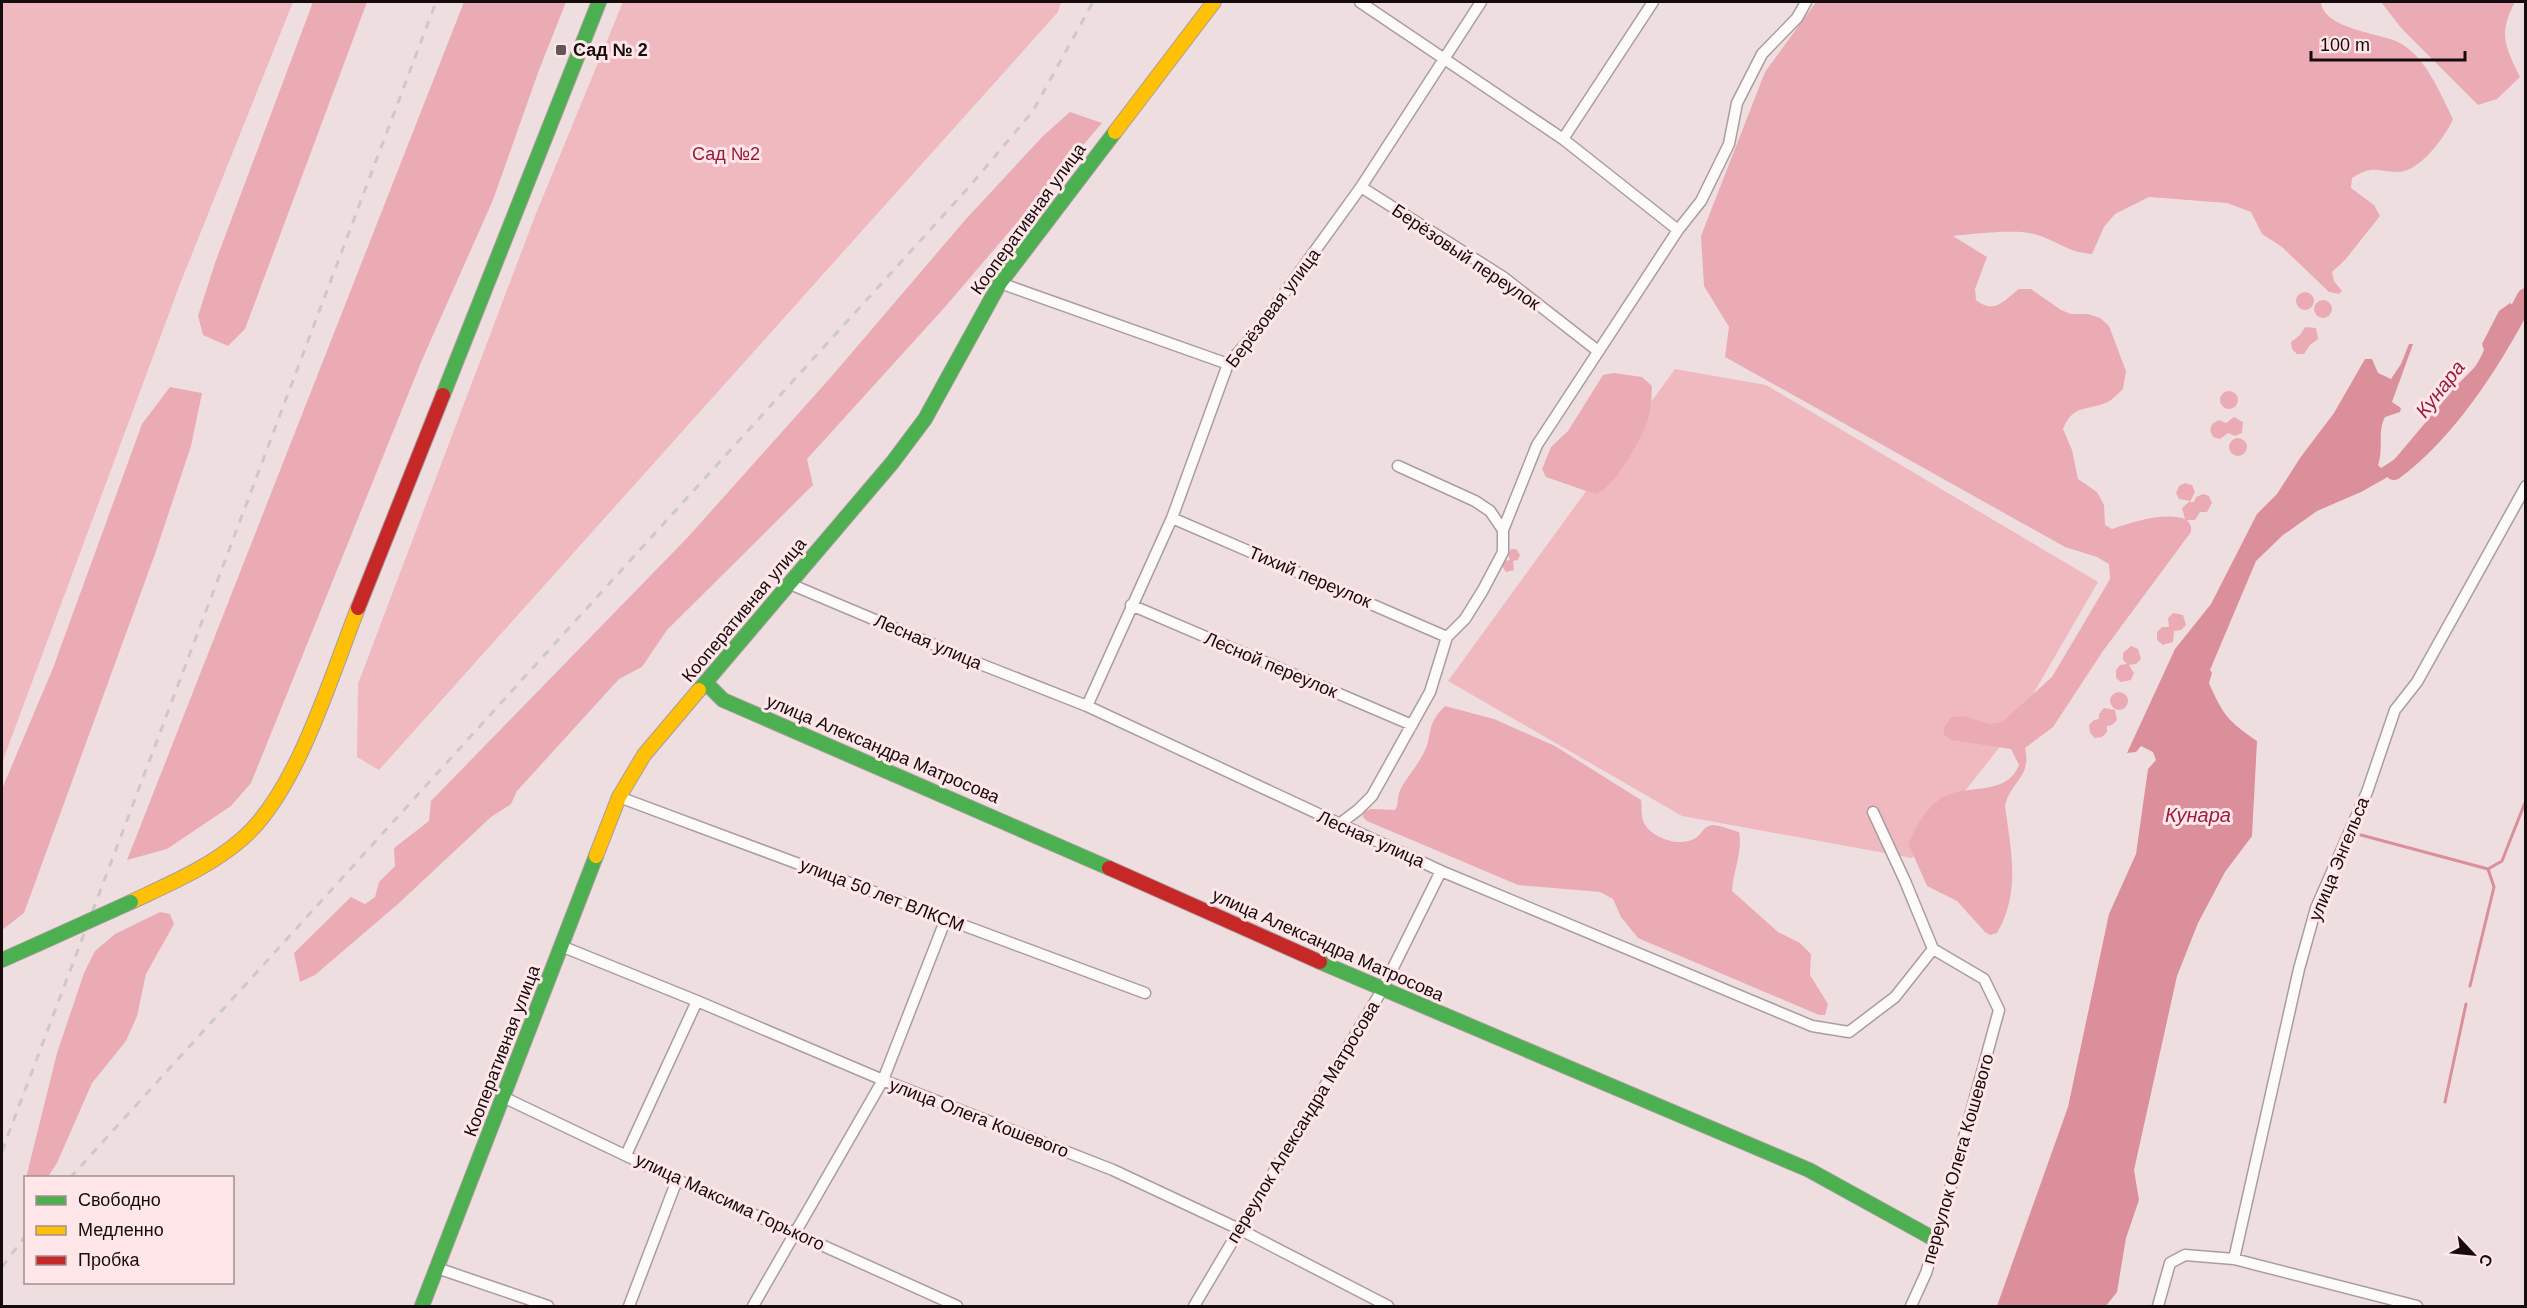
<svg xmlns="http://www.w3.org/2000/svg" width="2527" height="1308" font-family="Helvetica,sans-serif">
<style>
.green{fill:#f0b9c0}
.forest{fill:#ebabb5}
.water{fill:#da8f9b}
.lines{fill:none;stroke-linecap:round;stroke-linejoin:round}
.stream{stroke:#da8f9b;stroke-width:3}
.river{stroke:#da8f9b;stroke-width:18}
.street-casing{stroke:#aa9d9f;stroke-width:13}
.fast-casing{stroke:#aa9d9f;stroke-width:16}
.slow-casing{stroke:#aa9d9f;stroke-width:16}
.jam-casing{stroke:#aa9d9f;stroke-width:16}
.street{stroke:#fdfafa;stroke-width:10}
.fast{stroke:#4caf50;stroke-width:14}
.slow{stroke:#ffc107;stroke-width:14}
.jam{stroke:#c62828;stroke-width:14}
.rail{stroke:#cdc8c9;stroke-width:3;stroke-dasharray:8 8;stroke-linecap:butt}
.fast-bridge-casing{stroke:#af9d9f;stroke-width:16;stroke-linecap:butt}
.fast-bridge{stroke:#4caf50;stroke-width:14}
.poi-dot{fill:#625657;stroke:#ffe6e8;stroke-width:2}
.labels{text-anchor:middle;stroke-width:6;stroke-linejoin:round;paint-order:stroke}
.poi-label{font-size:18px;font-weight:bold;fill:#160c0d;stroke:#ffe6e8;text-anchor:start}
.park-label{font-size:18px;fill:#931a3c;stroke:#ffe6e8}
.street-label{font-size:18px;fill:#160c0d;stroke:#ffe6e8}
.water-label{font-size:20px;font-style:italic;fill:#971f3f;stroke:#ffe6e8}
</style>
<rect width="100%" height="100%" fill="#efdee0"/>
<path class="green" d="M 2,2 L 293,2 L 180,284 L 2,763 Z
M 623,2 L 1061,2 L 1058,12 L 379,770 L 357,757 L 358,684 L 535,216 Z
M 1675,369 L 1766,385 L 2098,582 L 2010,734 L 1912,858 L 1682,816 L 1448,681 Z"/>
<path class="forest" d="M 313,2 L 367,2 L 245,329 L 228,346 L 203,335 L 198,316 L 215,263 Z
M 464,2 L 566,2 L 539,70 L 493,200 L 422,360 L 251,783 L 231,806 L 167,849 L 127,860 Z
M 1816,2 L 2321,2 C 2323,28 2377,33 2396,41 C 2425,54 2440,93 2453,119 C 2445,137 2419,173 2397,172 C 2375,171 2372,165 2352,178 L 2351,188 L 2374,205 L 2380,216 L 2345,260 L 2332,272 L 2334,281 L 2342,291 L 2339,294 L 2329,292 L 2282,247 L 2262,234 L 2251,212 L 2227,203 L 2149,197 L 2115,214 L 2104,227 L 2092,254 C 2066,252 2057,240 2034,234 C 2015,229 1974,234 1953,236 L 1987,257 L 1975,289 L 1976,300 C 1995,315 2004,300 2019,289 L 2031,289 L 2061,310 L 2071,314 L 2088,314 L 2100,318 L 2109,326 L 2126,371 L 2123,389 C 2119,393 2113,399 2108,402 C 2087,411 2073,404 2063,429 L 2072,450 L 2078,479 L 2097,492 L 2104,505 L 2105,525 L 2112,529 C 2134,522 2162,512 2185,519 L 2182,508 L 2190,501 L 2179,499 L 2176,493 L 2179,486 L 2185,483 L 2192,485 L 2195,492 L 2190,502 L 2194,502 L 2196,497 L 2203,494 L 2209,496 L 2212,503 L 2207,512 L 2200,512 L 2195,520 L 2187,520 L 2191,526 L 2191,532 L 2103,651 L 2053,727 L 2025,748 C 2032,777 2010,782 2005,806 C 2011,851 2021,891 1997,933 L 1990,935 L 1985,932 L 1957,901 L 1927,886 L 1908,843 C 1916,827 1928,804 1945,796 C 1970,784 2007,796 2019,765 L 2011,749 L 1951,740 L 1944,735 L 1944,728 L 1951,717 L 1964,716 L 1989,724 L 2002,722 L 2052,677 L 2110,579 L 2109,564 L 2097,557 L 2065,547 L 1725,357 L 1729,327 L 1704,286 L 1701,236 L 1765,72 Z
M 2381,2 L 2515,2 C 2498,34 2505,46 2520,77 L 2497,99 L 2478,105 L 2402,29 Z
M 1070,112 L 1102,123 L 945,307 L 807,459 L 813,485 L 667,630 L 642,667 L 619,679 L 517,791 L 511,804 L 491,817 L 398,904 L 315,975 L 300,982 L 294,953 L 351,897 L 365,904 L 375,897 L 379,882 L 395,866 L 394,848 L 429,821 L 431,801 L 688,537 L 831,377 L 966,219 L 1043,136 Z
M2296 301a9 9 0 1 1 18 0a9 9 0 1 1-18 0Z
M2314 309a9 9 0 1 1 18 0a9 9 0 1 1-18 0Z
M 2305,327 L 2316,328 L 2318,339 L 2310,345 L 2304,354 L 2297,354 L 2292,349 L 2291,342 L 2300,335 Z
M 1614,373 L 1642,377 L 1652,386 C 1651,397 1652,409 1648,419 C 1642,438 1614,490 1595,494 L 1546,477 L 1542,469 L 1551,447 L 1568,431 L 1603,375 Z
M 170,387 L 202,393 L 191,446 L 155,554 L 24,913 L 2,930 L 2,789 L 53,668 L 142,424 Z
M2220 400a9 9 0 1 1 18 0a9 9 0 1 1-18 0Z
M 2234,417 L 2243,422 L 2242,433 L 2235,436 L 2228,433 L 2220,439 L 2213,437 L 2210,430 L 2212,424 L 2219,420 L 2226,423 Z
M2229 447a9 9 0 1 1 18 0a9 9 0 1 1-18 0Z
M 1511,549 L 1516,549 L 1520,555 L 1518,560 L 1513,561 L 1514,570 L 1506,572 L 1502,566 L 1505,561 L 1510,560 L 1508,554 Z
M 2173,613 L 2183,615 L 2186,625 L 2181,630 L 2174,631 L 2173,642 L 2163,645 L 2157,640 L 2157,632 L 2162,627 L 2169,627 L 2168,618 Z
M 2131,646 L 2138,649 L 2141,659 L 2136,664 L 2129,665 L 2134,673 L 2131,680 L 2121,682 L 2116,678 L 2116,670 L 2120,665 L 2127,664 L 2123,660 L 2123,653 Z
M2110 701a9 9 0 1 1 18 0a9 9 0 1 1-18 0Z
M 1445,706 L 1494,719 L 1555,746 L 1641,800 C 1642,807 1641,817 1644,823 C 1652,838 1678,847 1694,839 C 1701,836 1703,826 1712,825 C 1720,825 1731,830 1739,832 C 1743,851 1733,872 1732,891 L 1778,932 L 1800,943 L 1811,954 L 1810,975 L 1828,1004 L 1825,1015 L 1819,1015 L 1638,938 L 1621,917 L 1613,899 L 1600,892 L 1518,885 L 1367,821 L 1363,817 L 1363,812 L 1371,809 L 1395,810 C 1399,804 1397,799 1399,793 C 1404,780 1416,768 1422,756 C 1434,737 1424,726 1445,706 Z
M 2104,708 L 2115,710 L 2117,720 L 2112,725 L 2107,726 L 2107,732 L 2102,737 L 2095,738 L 2090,733 L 2089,725 L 2094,720 L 2099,719 L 2099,714 Z
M 160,912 L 170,914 L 174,924 L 146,974 L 137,1016 L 126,1041 L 92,1083 L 57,1163 L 48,1177 L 26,1178 L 57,1053 L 84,973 L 95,951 L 115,934 Z"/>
<path class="water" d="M 2510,303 L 2520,311 L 2510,323 L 2484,372 L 2473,384 L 2449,418 L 2402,469 L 2361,492 L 2317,511 L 2283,535 L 2256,561 L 2210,670 L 2212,673 L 2209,683 C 2223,715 2228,721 2257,741 L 2252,836 L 2225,872 L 2198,923 L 2177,976 L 2134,1170 L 2139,1200 L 2126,1238 L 2117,1292 L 2106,1306 L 1997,1306 L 2068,1107 L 2109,914 L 2136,854 L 2148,769 L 2156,760 L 2153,752 L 2141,746 L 2136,752 L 2127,753 L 2175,649 L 2211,604 L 2257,514 L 2277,494 L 2300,458 L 2334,413 L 2365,359 L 2372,359 L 2378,373 L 2391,379 L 2401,364 L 2409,344 L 2413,344 L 2392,402 L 2401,408 L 2400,412 L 2385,417 C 2377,432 2384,448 2378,465 L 2381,468 L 2394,460 L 2457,385 L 2477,365 L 2484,350 L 2482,344 L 2499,311 Z"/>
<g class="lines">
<path class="stream" d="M 2361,835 L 2488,869 L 2502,861 L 2526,800
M 2470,986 L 2494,887 L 2488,869
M 2445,1102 L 2466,1004"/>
<path class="river" d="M 2394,471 C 2449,430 2495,357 2526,297"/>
<defs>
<path id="street" d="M 1360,2 L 1563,139 L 1678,230
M 1563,139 L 1653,2
M 1361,187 L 1503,277 L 1598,351
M 1000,283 L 1228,364
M 1398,466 L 1475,501 L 1490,511 L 1503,530
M 1172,518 L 1447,637
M 790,584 L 970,660 L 1087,706 L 1441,871 L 1812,1026 L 1849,1032 L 1895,997 L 1933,949
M 1131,605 L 1412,725
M 1087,706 L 1172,518 L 1228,364 L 1257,331 L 1361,187 L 1481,2
M 619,797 C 795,861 969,929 1145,993
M 1873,812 L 1905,881 L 1933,949 L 1984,979 L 1999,1010 L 1936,1240 L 1926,1273 L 1911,1306
M 1338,825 L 1358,810 L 1372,796 L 1430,692 L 1447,637 L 1465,619 L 1483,590 L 1503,552 L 1503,530 L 1537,445 L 1678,230 L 1701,201 L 1729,144 L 1737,103 L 1762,54 L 1797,18 L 1806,2
M 561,946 L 697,1001 L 883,1080 L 1113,1170 L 1239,1229 L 1388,1306
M 503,1097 L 677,1180 L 957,1306
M 626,1155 L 697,1001
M 2234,1259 L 2417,1306
M 437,1268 L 548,1306
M 629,1306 L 677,1180
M 753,1306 L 883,1080 L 945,921
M 1194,1306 L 1382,990 L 1441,871
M 2158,1306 L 2170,1263 L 2185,1255 L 2234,1259 L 2299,969 L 2316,908 L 2367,792 L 2395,710 L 2417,682 L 2526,486"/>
<path id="fast" d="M 443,395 L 599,2
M 706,683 L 723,700 L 1109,868
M 699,690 L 892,463 L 925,419 L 1000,283 L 1115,132
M 2,960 L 38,944
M 1320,962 L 1809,1170 L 1936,1240
M 422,1306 L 596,856"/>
<path id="slow" d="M 1115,132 L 1214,2
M 596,856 L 619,797 L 644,755 L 699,690
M 131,902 C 169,884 210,867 242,839 C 297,792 331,676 358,608"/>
<path id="jam" d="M 358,608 L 443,395
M 1109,868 L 1320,962"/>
</defs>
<use href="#street" class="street-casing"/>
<use href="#fast" class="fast-casing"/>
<use href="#slow" class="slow-casing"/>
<use href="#jam" class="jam-casing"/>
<use href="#street" class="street"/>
<use href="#fast" class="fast"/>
<use href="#slow" class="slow"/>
<use href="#jam" class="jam"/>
<path class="rail" d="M 2,1151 L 436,2
M 70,1178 L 969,187 L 1033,111 L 1093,2
M 2,1267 L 26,1235"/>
<defs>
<path id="fast-bridge" d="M 38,944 L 131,902"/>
</defs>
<use href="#fast-bridge" class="fast-bridge-casing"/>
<use href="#fast-bridge" class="fast-bridge"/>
</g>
<rect class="poi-dot" x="555" y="44" width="12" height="12" rx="3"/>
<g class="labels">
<g class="poi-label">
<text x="573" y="56">Сад № 2</text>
</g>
<g class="park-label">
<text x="726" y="160">Сад №2</text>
</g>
<g class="street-label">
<text transform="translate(1028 219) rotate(-54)" y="6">Кооперативная улица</text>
<text transform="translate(1466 257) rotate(34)" y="6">Берёзовый переулок</text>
<text transform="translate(1273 308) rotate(-53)" y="6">Берёзовая улица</text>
<text transform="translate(1310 577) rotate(23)" y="6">Тихий переулок</text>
<text transform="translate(744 610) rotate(-50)" y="6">Кооперативная улица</text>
<text transform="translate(928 642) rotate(23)" y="6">Лесная улица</text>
<text transform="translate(1271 665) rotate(23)" y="6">Лесной переулок</text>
<text transform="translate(883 749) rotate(23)" y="6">улица Александра Матросова</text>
<text transform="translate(1371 839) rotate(24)" y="6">Лесная улица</text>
<text transform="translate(2339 859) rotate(-68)" y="6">улица Энгельса</text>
<text transform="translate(882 895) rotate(21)" y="6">улица 50 лет ВЛКСМ</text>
<text transform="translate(1328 945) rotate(24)" y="6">улица Александра Матросова</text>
<text transform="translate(502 1051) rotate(-69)" y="6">Кооперативная улица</text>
<text transform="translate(979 1118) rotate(21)" y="6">улица Олега Кошевого</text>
<text transform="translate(1303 1122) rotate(-59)" y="6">переулок Александра Матросова</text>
<text transform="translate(1958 1159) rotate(-74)" y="6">переулок Олега Кошевого</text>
<text transform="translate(730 1202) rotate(25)" y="6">улица Максима Горького</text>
</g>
<g class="water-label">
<text transform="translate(2440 389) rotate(-52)" y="7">Кунара</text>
<text x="2198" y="822">Кунара</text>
</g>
</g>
<rect width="2527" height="1308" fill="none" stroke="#160c0d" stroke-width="6"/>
<rect x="24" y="1176" width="210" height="108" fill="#ffe6e8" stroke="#a28f90" stroke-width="1.5"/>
<rect x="36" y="1196" width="30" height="9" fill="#4caf50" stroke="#a28f90" stroke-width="1.5"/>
<text x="78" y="1206" font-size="18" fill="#160c0d">Свободно</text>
<rect x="36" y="1226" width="30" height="9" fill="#ffc107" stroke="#a28f90" stroke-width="1.5"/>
<text x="78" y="1236" font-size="18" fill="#160c0d">Медленно</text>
<rect x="36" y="1256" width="30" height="9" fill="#c62828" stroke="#a28f90" stroke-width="1.5"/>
<text x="78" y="1266" font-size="18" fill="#160c0d">Пробка</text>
<g transform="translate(2473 1254) rotate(116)" stroke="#ffe6e8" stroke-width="4.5" paint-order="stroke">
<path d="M0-4.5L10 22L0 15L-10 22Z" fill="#160c0d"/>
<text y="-9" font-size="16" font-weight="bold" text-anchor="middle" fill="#160c0d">С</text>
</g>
<path d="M2311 51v9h154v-9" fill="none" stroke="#160c0d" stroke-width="3"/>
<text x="2320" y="51" font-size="18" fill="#160c0d" stroke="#ffe6e8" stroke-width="4.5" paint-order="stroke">100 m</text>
</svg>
